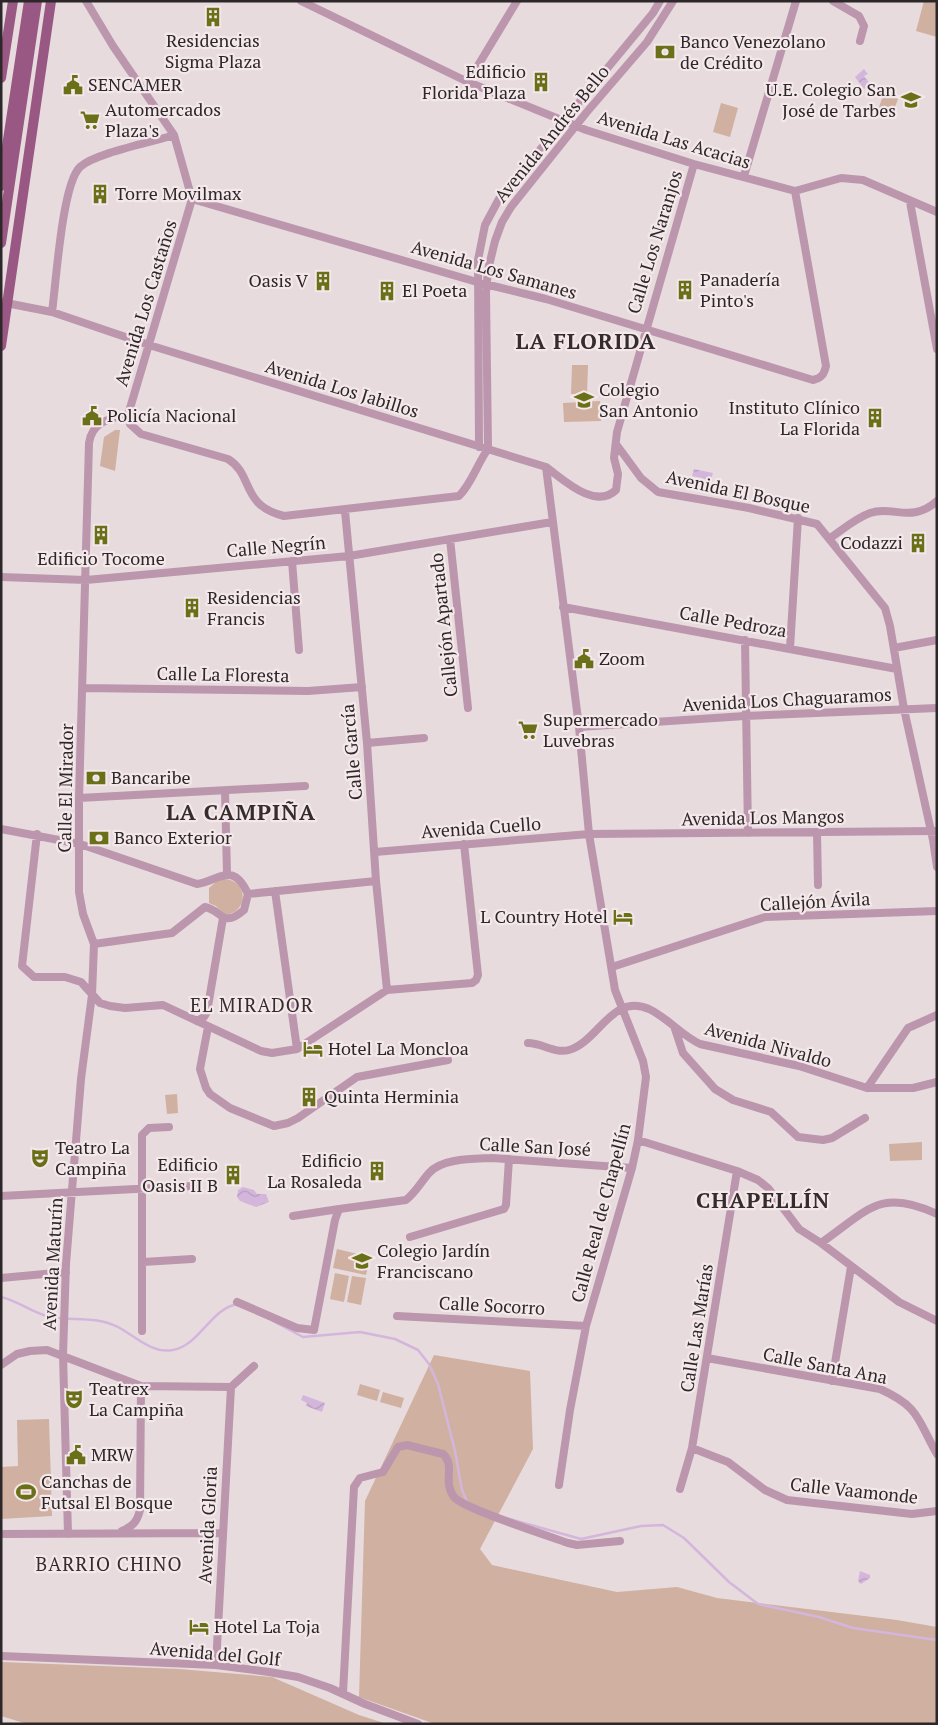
<svg xmlns="http://www.w3.org/2000/svg" width="938" height="1725" font-family="'PT Serif',serif">
<style>
.green{fill:#d0b0a0}
.water{fill:url(#water-waves)}
.lines{fill:none;stroke-linecap:round;stroke-linejoin:round}
.stream{stroke:#d4b6dd;stroke-width:2.5}
.minor{stroke:#bb96ad;stroke-width:8}
.major{stroke:#995783;stroke-width:10}
.labels{text-anchor:middle;stroke-width:4.5;stroke-linejoin:round;paint-order:stroke}
.poi-label{font-size:18px;fill:#2c2829;stroke:#f5e8eb;text-anchor:start}
.street-label{font-size:18px;fill:#2c2829;stroke:#f5e8eb}
.neighbourhood-label{font-size:19px;letter-spacing:1px;fill:#352c2e;stroke:#f5e8eb}
.district-label{font-size:22px;font-weight:bold;letter-spacing:1px;fill:#352c2e;stroke:#f5e8eb}
</style>
<defs>
<pattern id="water-waves" width="16" height="10" patternUnits="userSpaceOnUse" patternTransform="scale(1.25)"><rect width="16" height="10" fill="#d4b6dd"/><path d="M0 5q4-4 8 0t8 0" fill="none" stroke="#b69cbe"/></pattern>
</defs>
<rect width="100%" height="100%" fill="#e7dbde"/>
<path class="green" d="M 924,1 L 937,1 L 937,37 L 916,31 Z
M 884,93 L 898,99 L 892,115 L 878,110 Z
M 721,103 L 738,108 L 730,137 L 713,132 Z
M 572,365 L 588,365 L 587,394 L 571,394 Z
M 600,401 L 601,421 L 564,422 L 563,403 Z
M 115,430 L 120,430 L 115,471 L 100,466 L 104,437 Z
M 224,879 C 249,880 249,913 224,915 L 216,906 L 209,903 L 209,888 L 218,880 Z
M 177,1094 L 178,1113 L 167,1114 L 165,1095 Z
M 922,1142 L 922,1160 L 890,1161 L 889,1144 Z
M 337,1249 L 370,1257 L 366,1275 L 333,1268 Z
M 335,1273 L 349,1276 L 344,1302 L 330,1299 Z
M 352,1276 L 366,1278 L 361,1305 L 347,1302 Z
M 434,1355 L 530,1371 L 533,1449 L 480,1549 L 492,1565 L 617,1592 L 677,1587 L 717,1598 L 897,1620 L 937,1627 L 937,1724 L 435,1724 L 359,1697 L 365,1501 Z
M 360,1384 L 380,1390 L 377,1401 L 357,1395 Z
M 383,1392 L 404,1398 L 401,1408 L 380,1402 Z
M 49,1419 L 52,1516 L 1,1519 L 1,1467 L 18,1466 L 17,1420 Z
M 1,1662 L 179,1669 L 272,1677 L 359,1715 L 387,1724 L 27,1724 L 1,1716 Z"/>
<path class="water" d="M 864,69 L 868,74 L 864,76 L 870,84 L 864,89 L 855,77 Z
M 694,469 L 713,473 L 711,480 L 692,476 Z
M 243,1187 L 254,1190 L 257,1194 L 266,1194 L 269,1202 L 256,1207 L 240,1201 L 237,1197 L 238,1190 Z
M 303,1395 L 325,1403 L 322,1412 L 306,1406 L 307,1403 L 301,1400 Z
M 860,1571 L 870,1575 L 870,1578 L 861,1584 L 858,1581 Z"/>
<g class="lines">
<path class="stream" d="M 1,1297 C 19,1301 34,1314 51,1317 C 74,1321 96,1316 118,1327 C 135,1336 152,1354 173,1350 C 200,1345 211,1308 238,1304
M 273,1321 L 303,1337 L 360,1332 L 395,1339 L 418,1350 L 429,1364 L 438,1384 L 455,1451 L 462,1490 L 467,1502
M 506,1518 L 581,1539 L 641,1526 L 663,1525 L 684,1538 L 729,1582 L 758,1604 L 819,1617 L 853,1628 L 937,1640"/>
<path class="minor" d="M 86,1 L 113,46 L 174,135 L 192,199 L 477,282 L 546,299 L 813,380 C 822,378 824,374 826,366 L 795,191
M 301,1 L 468,82 L 586,130 L 694,164 L 795,191 L 841,178 L 863,180 L 937,212
M 833,1 L 859,16 L 864,26 L 860,41
M 468,82 L 517,1
M 744,176 L 796,1
M 910,202 L 937,349
M 1,302 L 52,312 L 149,345 L 546,467 C 564,480 595,510 616,490 L 618,474 L 614,458 L 617,432 L 694,164
M 52,312 C 56,284 62,184 80,167 C 95,153 153,142 174,135
M 128,415 L 130,424 L 141,434 L 228,459 C 254,475 240,505 284,516 L 459,496 C 472,483 477,464 488,449
M 128,415 L 192,199
M 616,444 L 641,478 L 658,492 L 749,508 L 817,524 L 885,608 L 890,626 L 904,709 L 933,840 L 937,867
M 479,447 L 478,260 L 485,225 L 499,199 L 510,186 L 653,13 L 660,1
M 488,449 L 486,293 L 488,270 L 495,241 L 502,222 L 511,207 L 586,113 L 647,42 L 673,1
M 546,467 L 579,727 L 589,834 L 615,990 L 643,1061 L 646,1077 L 638,1140 L 632,1168 L 586,1326 L 570,1410 L 559,1485
M 345,511 L 367,743 L 376,881 L 387,990
M 830,538 C 842,530 856,518 870,513 C 893,505 911,524 937,501
M 450,539 L 468,708
M 292,561 L 299,650
M 1,577 L 86,580 L 349,556 L 552,522
M 563,607 L 897,669
M 745,640 L 748,833
M 790,648 L 798,518
M 894,648 L 937,640
M 83,688 L 308,691 L 362,687
M 579,727 L 745,716 L 937,708
M 367,743 L 424,738
M 225,791 L 227,874
M 79,798 L 305,786
M 1,829 L 80,844 L 197,884 C 220,880 233,861 248,894 L 376,881
M 817,832 L 818,885
M 37,834 L 22,966 L 34,977 L 65,977 L 81,982 L 100,1003 L 110,1006 L 125,1008 L 163,1005 L 261,1051 L 272,1053 L 297,1049 L 387,990 L 472,983 L 476,980 L 478,975 L 464,844
M 375,852 L 589,834 L 937,831
M 275,891 L 297,1049
M 94,944 L 172,933 L 205,907 C 222,910 222,929 244,910 L 248,894
M 612,967 L 765,917 L 937,911
M 197,1021 L 204,1017 L 207,1012 L 223,918
M 208,1027 L 200,1069 L 206,1088 L 210,1094 L 230,1108 L 274,1126 L 288,1123 L 298,1118 L 357,1077 L 448,1060
M 675,1029 L 683,1053 L 715,1089 L 733,1100 L 771,1112 L 798,1137 L 823,1140 L 832,1138 L 865,1118
M 528,1043 C 542,1043 555,1054 569,1050 C 599,1041 612,993 649,1009 C 668,1018 681,1035 700,1044 L 799,1066 L 867,1088 L 913,1088 L 937,1082
M 867,1088 L 908,1028 L 937,1015
M 638,1140 L 737,1171 L 758,1180 L 768,1188 L 799,1229 L 821,1243 L 899,1302 L 937,1321
M 1,1196 L 193,1186
M 293,1216 L 339,1209
M 410,1237 L 504,1209 L 506,1205 L 509,1159
M 821,1243 C 867,1211 880,1187 937,1214
M 143,1262 L 192,1259
M 1,1278 L 66,1272
M 237,1302 L 297,1328 L 314,1330 L 335,1220 L 339,1209 L 406,1200 C 416,1192 421,1182 429,1173 C 442,1158 474,1159 492,1158 L 632,1168
M 397,1316 L 586,1326
M 142,1331 L 142,1135 L 149,1128 L 169,1127
M 707,1358 L 880,1389 C 920,1407 917,1419 937,1454
M 1,1365 L 17,1354 L 30,1351 L 47,1350 L 141,1386 L 231,1387 L 254,1366
M 832,1381 L 851,1267
M 692,1448 L 728,1462 L 765,1490 L 787,1500 L 912,1514 L 937,1511
M 680,1489 L 692,1448 L 737,1171
M 122,1531 C 133,1526 137,1522 140,1510 L 141,1386
M 1,1534 L 222,1533
M 68,1534 L 63,1355 L 66,1264 L 81,1079 L 92,995 L 94,944 L 83,914 L 79,892 L 79,798 L 89,443 C 92,422 109,418 128,415
M 1,1656 L 216,1665 L 269,1672 L 298,1677 L 330,1688 L 365,1704 L 418,1724
M 216,1665 L 231,1387
M 343,1693 L 354,1487 L 360,1478 L 383,1472 L 398,1447 L 407,1445 L 443,1454 C 456,1466 442,1481 454,1497 C 462,1508 549,1536 568,1543 L 577,1545 L 620,1541"/>
<path class="major" d="M 1,78 L 13,1
M 1,186 L 29,1
M 1,243 L 37,1
M 1,346 L 51,1"/>
</g>
<defs>
<symbol id="building-bare" viewBox="-9 -9 18 18"><path d="M-4-6H4V6H1V3H-1V6H-4ZM-2.5-4.3h1.7v1.8h-1.7ZM.8-4.3h1.7v1.8H.8ZM-2.5-1h1.7V.8h-1.7ZM.8-1h1.7V.8H.8Z" fill="#697017" stroke="#f5e8eb" stroke-width="2.5" paint-order="stroke"/></symbol>
<symbol id="bank-bare" viewBox="-9 -9 18 18"><path d="M-6-4H6V4H-6ZM0-2.3a2.3 2.3 0 1 0 0 4.6a2.3 2.3 0 1 0 0-4.6Z" fill="#697017" stroke="#f5e8eb" stroke-width="2.5" paint-order="stroke"/></symbol>
<symbol id="civic-bare" viewBox="-9 -9 18 18"><path d="M-.6-6.5H3V-4.5H.6V-3L4-1V1h2V6H-6V1h2V-1L-.6-3ZM-1.2 2.5V6h2.4V2.5Z" fill="#697017" stroke="#f5e8eb" stroke-width="2.5" paint-order="stroke"/></symbol>
<symbol id="school-bare" viewBox="-9 -9 18 18"><path d="M0-5L7-2L0 1L-7-2ZM-4 1L0 2.5L4 1V4Q0 6-4 4Z" fill="#697017" stroke="#f5e8eb" stroke-width="2.5" paint-order="stroke"/></symbol>
<symbol id="supermarket-bare" viewBox="-9 -9 18 18"><path d="M-6-5.5h2.5l.6 2H6L4.5 2H-2.5L-4.4-4H-6ZM-1.5 3.2a1.3 1.3 0 1 0 .1 0ZM3 3.2a1.3 1.3 0 1 0 .1 0Z" fill="#697017" stroke="#f5e8eb" stroke-width="2.5" paint-order="stroke"/></symbol>
<symbol id="hotel-bare" viewBox="-9 -9 18 18"><path d="M-6-4.5h1.5V1H6V5H4.5V3h-9V5H-6ZM-4 0a1.8 1.8 0 1 1 3.6 0ZM.5 0V-2.5h3Q6-2.5 6 0Z" fill="#697017" stroke="#f5e8eb" stroke-width="2.5" paint-order="stroke"/></symbol>
<symbol id="theatre-bare" viewBox="-9 -9 18 18"><path d="M-5-5.5Q0-4 5-5.5V0Q5 5 0 6Q-5 5-5 0ZM-3.3-2.5H-1v1.5H-3.3ZM1-2.5H3.3v1.5H1ZM-2.8 1Q0 5.5 2.8 1Z" fill="#697017" stroke="#f5e8eb" stroke-width="2.5" paint-order="stroke"/></symbol>
<symbol id="stadium-bare" viewBox="-9 -9 18 18"><path d="M0-5a6.5 5 0 1 0 0 10a6.5 5 0 1 0 0-10ZM-3.5-1.8h7v3.6h-7Z" fill="#697017" stroke="#f5e8eb" stroke-width="2.5" paint-order="stroke"/></symbol>
</defs>
<g fill-rule="evenodd">
<use href="#building-bare" x="199" y="3" width="28" height="28"/>
<use href="#bank-bare" x="651" y="38" width="28" height="28"/>
<use href="#building-bare" x="527" y="68" width="28" height="28"/>
<use href="#civic-bare" x="59" y="71" width="28" height="28"/>
<use href="#school-bare" x="897" y="86" width="28" height="28"/>
<use href="#supermarket-bare" x="76" y="106" width="28" height="28"/>
<use href="#building-bare" x="86" y="180" width="28" height="28"/>
<use href="#building-bare" x="309" y="267" width="28" height="28"/>
<use href="#building-bare" x="671" y="276" width="28" height="28"/>
<use href="#building-bare" x="373" y="277" width="28" height="28"/>
<use href="#school-bare" x="570" y="386" width="28" height="28"/>
<use href="#civic-bare" x="78" y="402" width="28" height="28"/>
<use href="#building-bare" x="861" y="404" width="28" height="28"/>
<use href="#building-bare" x="87" y="521" width="28" height="28"/>
<use href="#building-bare" x="904" y="529" width="28" height="28"/>
<use href="#building-bare" x="178" y="594" width="28" height="28"/>
<use href="#civic-bare" x="570" y="645" width="28" height="28"/>
<use href="#supermarket-bare" x="514" y="716" width="28" height="28"/>
<use href="#bank-bare" x="82" y="764" width="28" height="28"/>
<use href="#bank-bare" x="85" y="824" width="28" height="28"/>
<use href="#hotel-bare" x="609" y="903" width="28" height="28"/>
<use href="#hotel-bare" x="299" y="1035" width="28" height="28"/>
<use href="#building-bare" x="295" y="1083" width="28" height="28"/>
<use href="#theatre-bare" x="26" y="1144" width="28" height="28"/>
<use href="#building-bare" x="363" y="1157" width="28" height="28"/>
<use href="#building-bare" x="219" y="1161" width="28" height="28"/>
<use href="#school-bare" x="348" y="1247" width="28" height="28"/>
<use href="#theatre-bare" x="60" y="1385" width="28" height="28"/>
<use href="#civic-bare" x="62" y="1441" width="28" height="28"/>
<use href="#stadium-bare" x="12" y="1478" width="28" height="28"/>
<use href="#hotel-bare" x="185" y="1613" width="28" height="28"/>
</g>
<g class="labels">
<g class="poi-label">
<text x="213" y="47" text-anchor="middle">Residencias<tspan x="213" dy="21">Sigma Plaza</tspan></text>
<text x="680" y="48">Banco Venezolano<tspan x="680" dy="21">de Crédito</tspan></text>
<text x="526" y="78" text-anchor="end">Edificio<tspan x="526" dy="21">Florida Plaza</tspan></text>
<text x="88" y="91">SENCAMER</text>
<text x="896" y="96" text-anchor="end">U.E. Colegio San<tspan x="896" dy="21">José de Tarbes</tspan></text>
<text x="105" y="116">Automercados<tspan x="105" dy="21">Plaza's</tspan></text>
<text x="115" y="200">Torre Movilmax</text>
<text x="700" y="286">Panadería<tspan x="700" dy="21">Pinto's</tspan></text>
<text x="308" y="287" text-anchor="end">Oasis V</text>
<text x="402" y="297">El Poeta</text>
<text x="599" y="396">Colegio<tspan x="599" dy="21">San Antonio</tspan></text>
<text x="860" y="414" text-anchor="end">Instituto Clínico<tspan x="860" dy="21">La Florida</tspan></text>
<text x="107" y="422">Policía Nacional</text>
<text x="903" y="549" text-anchor="end">Codazzi</text>
<text x="101" y="565" text-anchor="middle">Edificio Tocome</text>
<text x="207" y="604">Residencias<tspan x="207" dy="21">Francis</tspan></text>
<text x="599" y="665">Zoom</text>
<text x="543" y="726">Supermercado<tspan x="543" dy="21">Luvebras</tspan></text>
<text x="111" y="784">Bancaribe</text>
<text x="114" y="844">Banco Exterior</text>
<text x="608" y="923" text-anchor="end">L Country Hotel</text>
<text x="328" y="1055">Hotel La Moncloa</text>
<text x="324" y="1103">Quinta Herminia</text>
<text x="55" y="1154">Teatro La<tspan x="55" dy="21">Campiña</tspan></text>
<text x="362" y="1167" text-anchor="end">Edificio<tspan x="362" dy="21">La Rosaleda</tspan></text>
<text x="218" y="1171" text-anchor="end">Edificio<tspan x="218" dy="21">Oasis II B</tspan></text>
<text x="377" y="1257">Colegio Jardín<tspan x="377" dy="21">Franciscano</tspan></text>
<text x="89" y="1395">Teatrex<tspan x="89" dy="21">La Campiña</tspan></text>
<text x="91" y="1461">MRW</text>
<text x="41" y="1488">Canchas de<tspan x="41" dy="21">Futsal El Bosque</tspan></text>
<text x="214" y="1633">Hotel La Toja</text>
</g>
<g class="street-label">
<text transform="translate(552 134) rotate(-51)" y="6">Avenida Andrés Bello</text>
<text transform="translate(674 140) rotate(17)" y="6">Avenida Las Acacias</text>
<text transform="translate(655 242) rotate(-73)" y="6">Calle Los Naranjos</text>
<text transform="translate(494 270) rotate(16)" y="6">Avenida Los Samanes</text>
<text transform="translate(146 303) rotate(-73)" y="6">Avenida Los Castaños</text>
<text transform="translate(342 389) rotate(17)" y="6">Avenida Los Jabillos</text>
<text transform="translate(738 492) rotate(12)" y="6">Avenida El Bosque</text>
<text transform="translate(276 547) rotate(-5)" y="6">Calle Negrín</text>
<text transform="translate(733 622) rotate(10)" y="6">Calle Pedroza</text>
<text transform="translate(444 625) rotate(-96)" y="6">Callejón Apartado</text>
<text transform="translate(223 675) rotate(1)" y="6">Calle La Floresta</text>
<text transform="translate(787 700) rotate(-3)" y="6">Avenida Los Chaguaramos</text>
<text transform="translate(352 752) rotate(-95)" y="6">Calle García</text>
<text transform="translate(66 788) rotate(-89)" y="6">Calle El Mirador</text>
<text transform="translate(763 818) rotate(-1)" y="6">Avenida Los Mangos</text>
<text transform="translate(481 828) rotate(-4)" y="6">Avenida Cuello</text>
<text transform="translate(815 902) rotate(-3)" y="6">Callejón Ávila</text>
<text transform="translate(768 1045) rotate(15)" y="6">Avenida Nivaldo</text>
<text transform="translate(535 1147) rotate(3)" y="6">Calle San José</text>
<text transform="translate(601 1213) rotate(-75)" y="6">Calle Real de Chapellín</text>
<text transform="translate(53 1264) rotate(-87)" y="6">Avenida Maturín</text>
<text transform="translate(492 1306) rotate(3)" y="6">Calle Socorro</text>
<text transform="translate(697 1328) rotate(-81)" y="6">Calle Las Marías</text>
<text transform="translate(825 1366) rotate(11)" y="6">Calle Santa Ana</text>
<text transform="translate(854 1491) rotate(6)" y="6">Calle Vaamonde</text>
<text transform="translate(208 1525) rotate(-87)" y="6">Avenida Gloria</text>
<text transform="translate(215 1654) rotate(5)" y="6">Avenida del Golf</text>
</g>
<g class="neighbourhood-label">
<text x="252" y="1012">EL MIRADOR</text>
<text x="109" y="1571">BARRIO CHINO</text>
</g>
<g class="district-label">
<text x="586" y="349">LA FLORIDA</text>
<text x="241" y="820">LA CAMPIÑA</text>
<text x="763" y="1208">CHAPELLÍN</text>
</g>
</g>
<rect width="938" height="1725" fill="none" stroke="#2c2829" stroke-width="5"/>
</svg>
